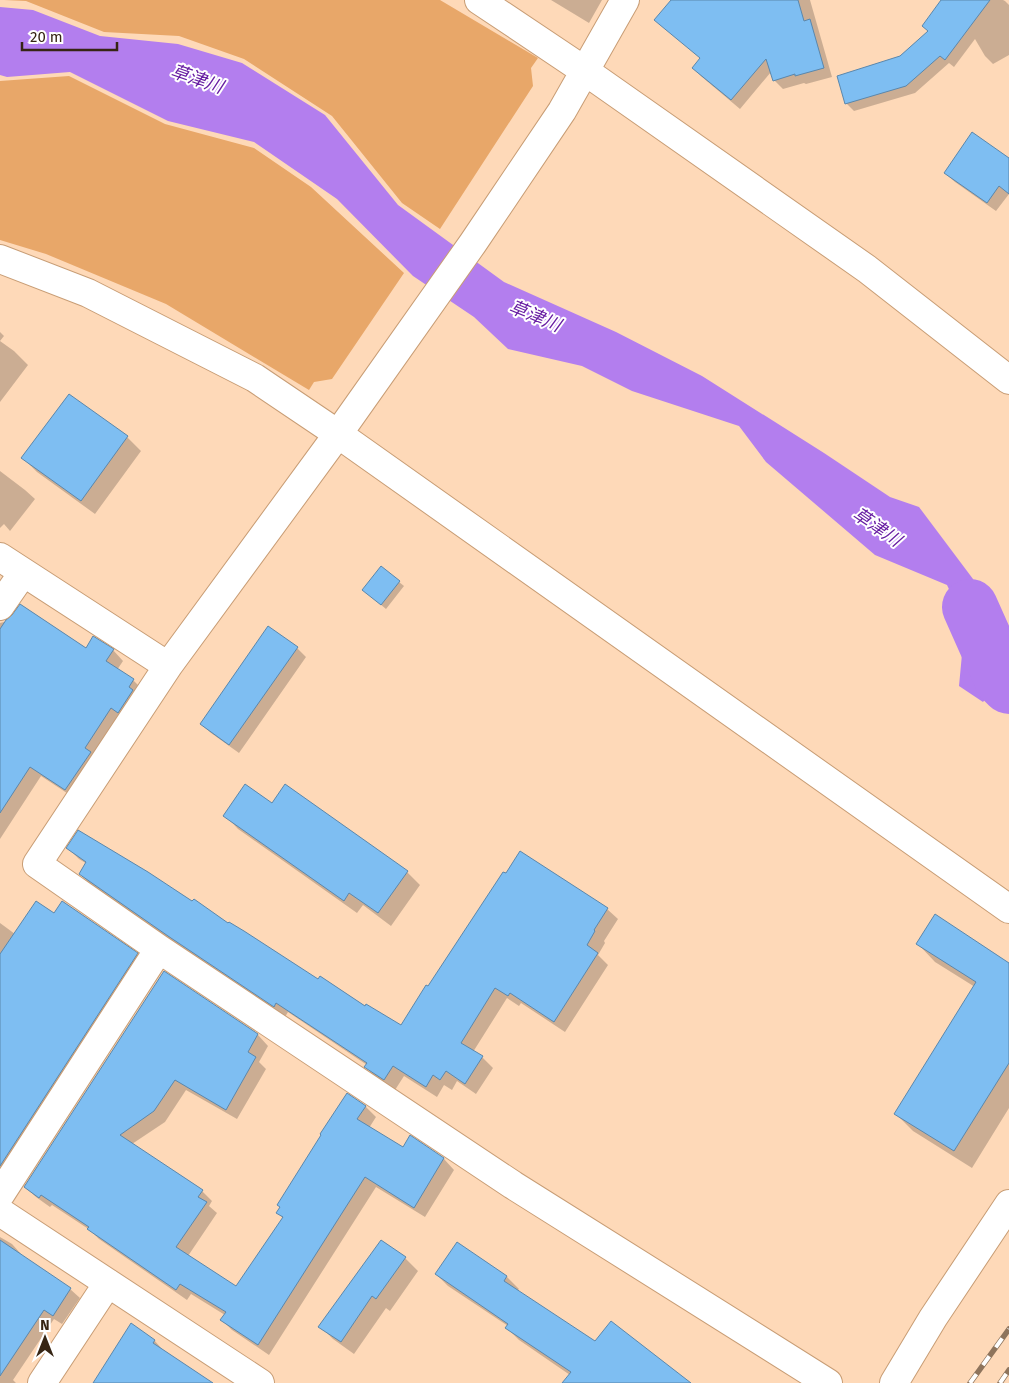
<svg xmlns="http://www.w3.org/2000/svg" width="1009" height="1383" font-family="'Fira Sans','Noto Sans JP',sans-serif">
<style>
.green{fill:#e8a769}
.water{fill:#b37eee}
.shadow{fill:#0003}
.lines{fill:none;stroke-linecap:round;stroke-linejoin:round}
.river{stroke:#b37eee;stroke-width:56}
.building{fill:#7ebef2;stroke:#5a87ac}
.street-casing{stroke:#c89d75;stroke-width:30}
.secondary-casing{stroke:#c89d75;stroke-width:30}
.street{stroke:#fff;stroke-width:28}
.secondary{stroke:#fff;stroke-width:28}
.rail-casing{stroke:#8e745c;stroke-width:5.5}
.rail{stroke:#fff;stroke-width:4;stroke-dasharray:11;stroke-linecap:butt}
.labels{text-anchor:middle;stroke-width:4;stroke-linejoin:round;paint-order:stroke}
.water-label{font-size:18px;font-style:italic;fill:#671da2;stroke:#fff}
</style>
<rect width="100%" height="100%" fill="#fed9b8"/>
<path class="green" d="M 4,0 L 440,0 L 538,58 L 531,68 L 533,86 L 440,229 L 402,203 L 332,116 L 244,59 L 179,36 L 104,32 L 26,1 Z
M 69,76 L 165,124 L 254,148 L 311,187 L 404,273 L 332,379 L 314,382 L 309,390 L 166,304 L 46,254 L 0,240 L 0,81 Z"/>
<path class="water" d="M 0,7 L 33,10 L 100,36 L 178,44 L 242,63 L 325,115 L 398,205 L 504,282 L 616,332 L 702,376 L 824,453 L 890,497 L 919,507 L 973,579 L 991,628 L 1009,652 L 1009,662 L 1002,679 L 983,702 L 959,686 L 964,633 L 956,604 L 947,585 L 875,555 L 766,462 L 739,426 L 632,391 L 582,366 L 508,349 L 474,317 L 413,276 L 337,199 L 254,142 L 168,121 L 70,72 L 7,77 L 0,75 Z"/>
<path class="shadow" d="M 551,0 L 602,0 L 589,23 Z
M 678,0 L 810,0 L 832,77 L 806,84 L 804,83 L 783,89 L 774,80 L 771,72 L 740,109 L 702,77 L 693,68 L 701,59 Z
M 943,0 L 1003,0 L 1005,1 L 1009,5 L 1009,55 L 993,64 L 985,56 L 975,39 L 954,67 L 949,63 L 915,93 L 854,111 L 846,103 L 929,31 Z
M 1009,159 L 1009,194 L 996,211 L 955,182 L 945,173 Z
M 0,332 L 4,336 L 0,341 L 14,351 L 28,365 L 0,402 Z
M 69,395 L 127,437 L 141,451 L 95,514 L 37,472 L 23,458 Z
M 0,471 L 25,490 L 35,499 L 10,531 L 4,524 L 0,528 Z
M 399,582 L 404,586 L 386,609 L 368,594 Z
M 8,621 L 86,650 L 113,650 L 123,661 L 117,670 L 133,680 L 144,691 L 76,799 L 41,776 L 0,839 L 0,623 Z
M 297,648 L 306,657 L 239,753 L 211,733 L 201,724 Z
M 272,805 L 407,872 L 420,885 L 391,926 L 363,905 L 357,913 L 238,829 L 225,815 Z
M 68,848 L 229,925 L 319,981 L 365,1008 L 401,1026 L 429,988 L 607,909 L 618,919 L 604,941 L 605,943 L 598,955 L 608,965 L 565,1032 L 521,1003 L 519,1006 L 507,998 L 473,1052 L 482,1057 L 493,1068 L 476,1094 L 457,1081 L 452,1090 L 444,1085 L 437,1097 L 404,1076 L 395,1090 L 376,1078 L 366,1067 L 367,1065 L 288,1012 L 285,1017 L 180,947 L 91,885 L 80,874 L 87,864 L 79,859 Z
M 55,915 L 137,954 L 147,965 L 0,1173 L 0,923 L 15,934 Z
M 918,944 L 1009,965 L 1009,1108 L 972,1168 L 913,1131 L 896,1114 L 975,987 L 935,962 Z
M 164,973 L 258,1035 L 268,1046 L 259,1062 L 266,1069 L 237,1119 L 186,1090 L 165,1122 L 132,1144 L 202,1191 L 212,1201 L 209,1206 L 217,1213 L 188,1256 L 237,1288 L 284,1219 L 278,1213 L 347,1095 L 366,1107 L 376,1117 L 369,1128 L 403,1149 L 411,1137 L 444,1159 L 454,1170 L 425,1217 L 376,1187 L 269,1355 L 232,1330 L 222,1320 L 225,1315 L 191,1294 L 187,1300 L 99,1239 L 90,1230 L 52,1205 L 50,1207 L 36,1197 L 25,1187 Z
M 0,1237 L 12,1244 L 21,1254 L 20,1255 L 70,1289 L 80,1298 L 62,1324 L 54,1319 L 13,1380 L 16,1383 L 0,1383 Z
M 457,1244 L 507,1277 L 519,1289 L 517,1291 L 595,1342 L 689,1383 L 571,1383 L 570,1375 L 519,1340 L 507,1328 L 508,1326 L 448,1286 L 436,1274 Z
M 405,1258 L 418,1271 L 390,1311 L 386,1308 L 354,1354 L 333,1339 L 320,1326 Z
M 154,1340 L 162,1349 L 162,1350 L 197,1383 L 94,1383 Z"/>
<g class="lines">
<path class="river" d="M 970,607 L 1002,679 L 1009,686"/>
</g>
<path class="building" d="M 671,0 L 798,0 L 804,21 L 810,19 L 824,68 L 795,76 L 795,74 L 773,81 L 766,59 L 731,100 L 692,68 L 700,58 L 654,20 Z
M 941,0 L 990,0 L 945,60 L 940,56 L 906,86 L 845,104 L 837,76 L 900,56 L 928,31 L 922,26 Z
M 972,132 L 1009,158 L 1009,194 L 999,186 L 987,203 L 944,173 Z
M 69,394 L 128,436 L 81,501 L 21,458 Z
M 381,566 L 400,581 L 381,605 L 362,590 Z
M 20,604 L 86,648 L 93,636 L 114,649 L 106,661 L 134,679 L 129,687 L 133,690 L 118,713 L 111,708 L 85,748 L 91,752 L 65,790 L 30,767 L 0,813 L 0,629 L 6,620 L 12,615 Z
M 268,626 L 298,647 L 229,745 L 200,724 Z
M 245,784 L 272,803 L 285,784 L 408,871 L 378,913 L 349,893 L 344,901 L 223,816 Z
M 78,830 L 148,872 L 192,901 L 194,899 L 228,923 L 229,922 L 244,931 L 318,979 L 320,976 L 365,1006 L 366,1004 L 401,1025 L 426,985 L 428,986 L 503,872 L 506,873 L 520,851 L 608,908 L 594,930 L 595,931 L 587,945 L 598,953 L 554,1022 L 510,993 L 508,996 L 495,988 L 461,1043 L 483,1056 L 465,1084 L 446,1071 L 440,1080 L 433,1075 L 426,1087 L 393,1066 L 384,1080 L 364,1067 L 367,1063 L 276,1003 L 274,1007 L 168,936 L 79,874 L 86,862 L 66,848 Z
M 36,901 L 54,913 L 62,901 L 138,953 L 0,1166 L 0,954 Z
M 935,914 L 1009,963 L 1009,1063 L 954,1151 L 894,1114 L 976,982 L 916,944 Z
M 164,971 L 258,1034 L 248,1052 L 256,1057 L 226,1110 L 175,1080 L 154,1111 L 120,1135 L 203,1190 L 198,1197 L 207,1202 L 176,1247 L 236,1286 L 283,1217 L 276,1213 L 280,1207 L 277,1205 L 321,1135 L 320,1134 L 347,1093 L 366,1106 L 357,1119 L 403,1147 L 410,1135 L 444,1158 L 414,1208 L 365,1177 L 258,1345 L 220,1320 L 226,1312 L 180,1284 L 176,1290 L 87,1229 L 89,1227 L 41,1195 L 39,1198 L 24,1187 Z
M 0,1240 L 71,1288 L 53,1316 L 44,1310 L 0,1376 Z
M 381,1240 L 406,1257 L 376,1299 L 372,1296 L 341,1342 L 318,1327 Z
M 457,1242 L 507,1276 L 504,1281 L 595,1341 L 611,1321 L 691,1383 L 562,1383 L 571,1372 L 505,1328 L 508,1324 L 435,1274 Z
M 131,1323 L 155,1340 L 153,1343 L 213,1383 L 93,1383 Z"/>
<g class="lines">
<defs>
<path id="street" d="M 479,0 L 585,71 L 867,269 L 1009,380
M 625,0 L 562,111 L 473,243 L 338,434 L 168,666 L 37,864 L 159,949 L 513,1185 L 828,1383
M 338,434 L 1009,909
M 0,557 L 168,666
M 0,606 L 23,573
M 0,1195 L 159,949
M 0,1212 L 260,1383
M 42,1383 L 108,1283"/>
<path id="secondary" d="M 0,259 L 88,293 L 255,378 L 338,434
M 894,1383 L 933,1318 L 1009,1204"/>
</defs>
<use href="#street" class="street-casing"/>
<use href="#secondary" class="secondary-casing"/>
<use href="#street" class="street"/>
<use href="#secondary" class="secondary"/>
<defs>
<path id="rail" d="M 970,1383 L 1009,1329
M 1000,1383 L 1009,1370"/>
</defs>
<use href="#rail" class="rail-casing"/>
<use href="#rail" class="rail"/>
</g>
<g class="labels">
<g class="water-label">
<text transform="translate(197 79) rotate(19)" y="6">草津川</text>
<text transform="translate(535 316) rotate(22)" y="6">草津川</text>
<text transform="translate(877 527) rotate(34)" y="6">草津川</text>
</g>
</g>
<g transform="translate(45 1338)" stroke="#ffffff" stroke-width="4" paint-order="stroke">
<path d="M0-4L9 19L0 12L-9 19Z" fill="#362514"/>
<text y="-8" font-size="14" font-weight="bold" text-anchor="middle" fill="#362514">N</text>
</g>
<path d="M22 42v8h95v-8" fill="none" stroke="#362514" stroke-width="2.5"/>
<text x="30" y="42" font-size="15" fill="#362514" stroke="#ffffff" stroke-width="4" paint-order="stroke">20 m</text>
</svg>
